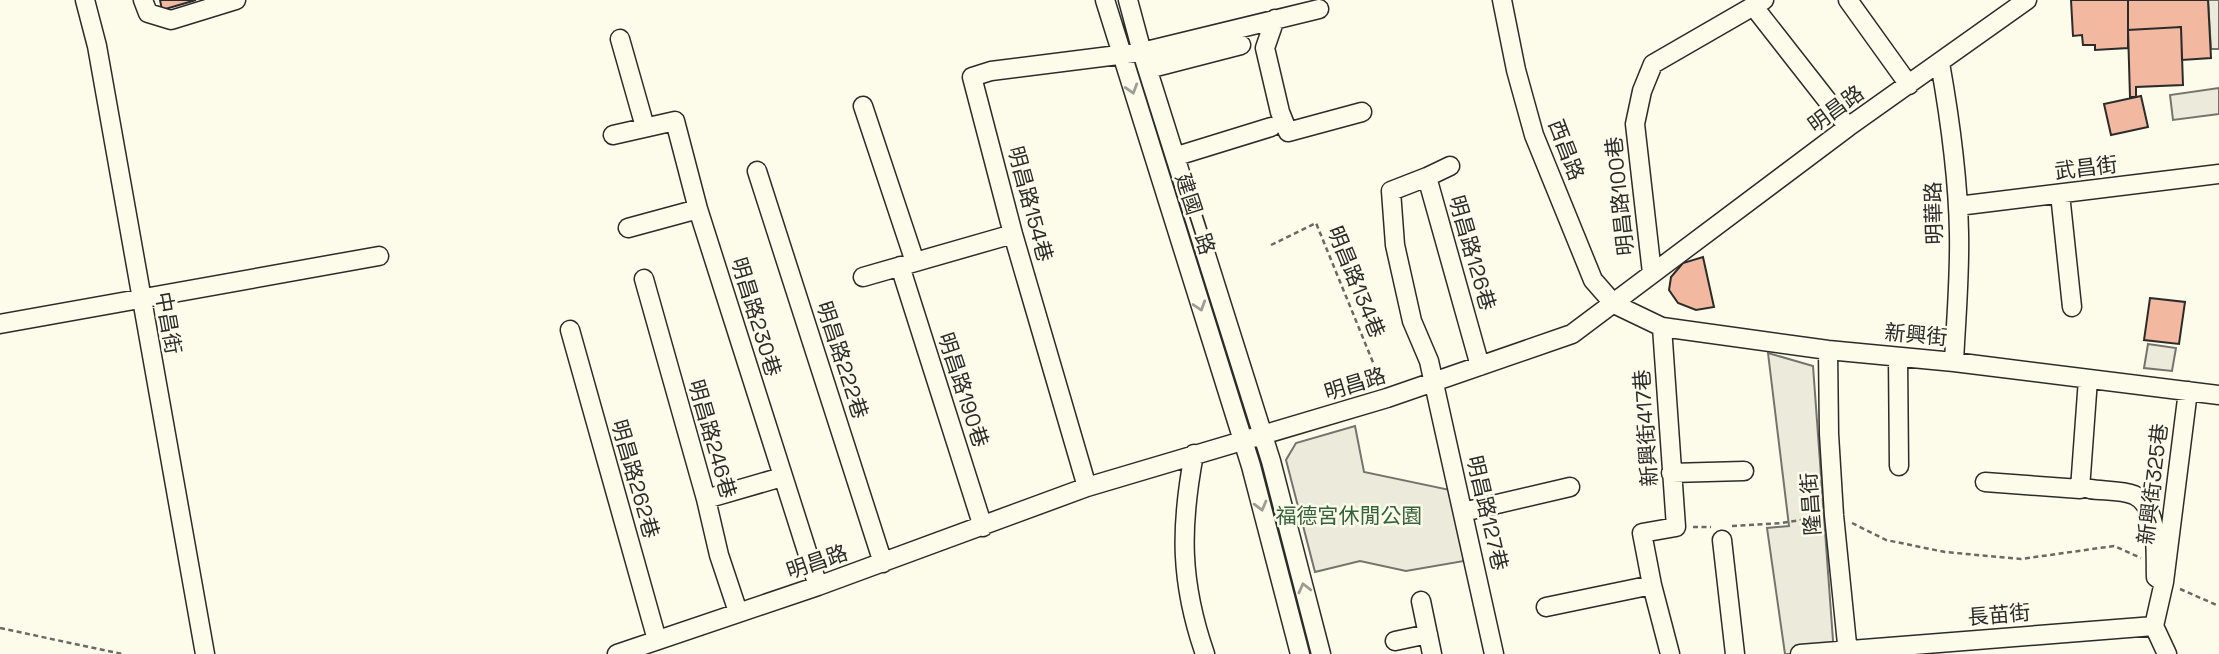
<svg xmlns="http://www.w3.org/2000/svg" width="2219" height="654" font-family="'Space Grotesk','Noto Sans TC',sans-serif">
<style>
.green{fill:#ecebdb;stroke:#74746e;stroke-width:2}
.parking{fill:#eceadb;stroke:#74746e;stroke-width:2}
.building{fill:#f2b8a0;stroke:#2b2b2b;stroke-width:2}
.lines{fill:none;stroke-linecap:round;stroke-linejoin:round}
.minor-casing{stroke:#2b2b2b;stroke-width:21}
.path{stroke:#6a6964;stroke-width:2.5;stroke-dasharray:5 3.5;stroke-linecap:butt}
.minor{stroke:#fdfbea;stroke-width:18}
.oneway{stroke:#9e9d94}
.labels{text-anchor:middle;stroke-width:5;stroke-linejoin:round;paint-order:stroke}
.street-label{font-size:21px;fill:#2b2b2b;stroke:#fdfbea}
.park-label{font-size:21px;fill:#34623c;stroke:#fdfbea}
</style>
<rect width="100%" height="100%" fill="#fdfbea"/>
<path class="green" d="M 1768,353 L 1813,366 L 1834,654 L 1785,654 L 1767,528 L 1789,526 Z
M 1355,426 L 1364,472 L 1450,490 L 1464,561 L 1406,571 L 1360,561 L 1315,572 L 1286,460 L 1296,443 Z"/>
<path class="parking" d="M 2208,0 L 2219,0 L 2219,49 L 2211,49 Z
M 2219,88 L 2219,114 L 2173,120 L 2170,95 Z
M 2148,344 L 2176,348 L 2172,371 L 2144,368 Z"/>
<path class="building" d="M 160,0 L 196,0 L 162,10 Z
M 2071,0 L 2128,0 L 2128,48 L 2095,50 L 2095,45 L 2083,45 L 2082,35 L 2073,36 Z
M 2128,0 L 2208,0 L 2211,58 L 2182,60 L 2181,27 L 2128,30 Z
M 2181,27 L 2183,85 L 2136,87 L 2136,97 L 2130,97 L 2128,30 Z
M 2141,96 L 2148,127 L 2111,135 L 2104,104 Z
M 1703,257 L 1714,307 L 1696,310 L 1678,303 L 1669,290 L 1671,277 L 1683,263 Z
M 2150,298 L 2185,302 L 2179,344 L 2144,340 Z"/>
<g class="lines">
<defs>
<path id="minor" d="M 85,0 L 97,46 L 205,654
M 143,0 L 148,13 L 171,20 L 236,0
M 1105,0 L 1251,466 L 1300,654
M 1128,0 L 1142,52 L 1271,461 L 1321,654
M 1502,0 L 1516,70 L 1534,135 L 1593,280 L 1614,304 L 1662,327 L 1828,350 L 1954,362 L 2219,395
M 1848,0 L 1909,85
M 1754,7 L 1848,127
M 1275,19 L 1265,48 L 1280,112 L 1288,132 L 1362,112
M 620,39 L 645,127
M 1940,63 C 1950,119 1958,176 1959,233 C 1960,276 1956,319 1954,362
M 1148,69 L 1241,45
M 863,106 L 915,262
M 613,135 L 675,121 L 698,209 L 818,586
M 1177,156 L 1271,127
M 1450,166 L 1427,177 L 1480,366
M 757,171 L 883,563
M 1427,177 L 1391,191 L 1395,245 L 1412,321 L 1429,361 L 1494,654
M 2060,194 L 2072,307
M 1958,206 L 2219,174
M 628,228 L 698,209
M 900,266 L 983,527
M 1652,273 L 1635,124 L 1642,91 L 1653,64 L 1764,0
M 863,277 L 1013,234
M 644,279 L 706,499 L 719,555 L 738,612
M 0,324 L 379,256
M 1662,327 L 1676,527 L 1642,533 L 1652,585 L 1670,654
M 570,330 L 657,640
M 1828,350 L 1829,434 L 1834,515 L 1848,654
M 1898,357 L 1899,466
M 1194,454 C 1180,528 1180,582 1205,654
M 1671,473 L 1744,471
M 1985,482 L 2080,489 L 2088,379
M 1087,487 L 1013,234 L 972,77 L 991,71 L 1142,52 L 1319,9
M 2090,489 C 2103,491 2122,490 2134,495 C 2160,507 2155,554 2156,577 L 2160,580
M 706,499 L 782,477
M 1463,512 L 1570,487
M 1722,540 L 1735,654
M 1421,601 L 1432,654
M 1546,607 L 1652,585
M 2154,626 L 2164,582 L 2188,391
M 2154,626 L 2167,654
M 1395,641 L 1428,634
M 617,654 L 818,586 L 1087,487 L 1387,398 L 1572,334 L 1848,127 L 2027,0
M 1800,654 L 2154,626"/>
</defs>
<use href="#minor" class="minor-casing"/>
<path class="path" d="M 1271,245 L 1316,223 L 1381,382
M 1852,523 L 1886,540 L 1945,552 L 2021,559 L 2114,546 L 2141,558
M 1732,526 L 1782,523 L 1819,517
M 1693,527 L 1711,527
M 2180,589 L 2219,606
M 0,628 L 122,654"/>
<use href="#minor" class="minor"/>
</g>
<defs><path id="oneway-chevron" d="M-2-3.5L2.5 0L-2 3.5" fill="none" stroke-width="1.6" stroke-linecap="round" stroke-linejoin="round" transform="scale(1.75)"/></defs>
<g class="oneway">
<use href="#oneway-chevron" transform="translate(1132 89) rotate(73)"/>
<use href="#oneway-chevron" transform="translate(1200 306) rotate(72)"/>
<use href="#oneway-chevron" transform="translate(1261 506) rotate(75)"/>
<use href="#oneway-chevron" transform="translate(1304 588) rotate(-104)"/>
</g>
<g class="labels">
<g class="street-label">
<text transform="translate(1836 109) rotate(-36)" y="7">明昌路</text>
<text transform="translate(1566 150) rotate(69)" y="7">西昌路</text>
<text transform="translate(2086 168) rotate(-7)" y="7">武昌街</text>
<text transform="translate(1620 196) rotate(-96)" y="7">明昌路100巷</text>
<text transform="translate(1030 204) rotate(75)" y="7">明昌路154巷</text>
<text transform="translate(1934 213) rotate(-92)" y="7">明華路</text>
<text transform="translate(1195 214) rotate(72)" y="7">建國二路</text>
<text transform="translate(1472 253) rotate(74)" y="7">明昌路126巷</text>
<text transform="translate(1356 282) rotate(68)" y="7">明昌路134巷</text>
<text transform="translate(756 317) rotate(73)" y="7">明昌路230巷</text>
<text transform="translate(168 323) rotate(80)" y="7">中昌街</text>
<text transform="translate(1916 335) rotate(5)" y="7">新興街</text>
<text transform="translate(842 360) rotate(72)" y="7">明昌路222巷</text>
<text transform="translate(1355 384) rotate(-17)" y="7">明昌路</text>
<text transform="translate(963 390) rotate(72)" y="7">明昌路190巷</text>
<text transform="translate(1646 428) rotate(-94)" y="7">新興街417巷</text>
<text transform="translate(712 439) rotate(74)" y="7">明昌路246巷</text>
<text transform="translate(635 479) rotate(74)" y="7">明昌路262巷</text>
<text transform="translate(2153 484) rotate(-83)" y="7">新興街325巷</text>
<text transform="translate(1811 504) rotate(-94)" y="7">隆昌街</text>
<text transform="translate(1487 513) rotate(77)" y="7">明昌路127巷</text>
<text transform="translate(817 562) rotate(-19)" y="7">明昌路</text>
<text transform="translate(1999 615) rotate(-5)" y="7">長苗街</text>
</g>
<g class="park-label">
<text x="1349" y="523">福德宮休閒公園</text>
</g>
</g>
</svg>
